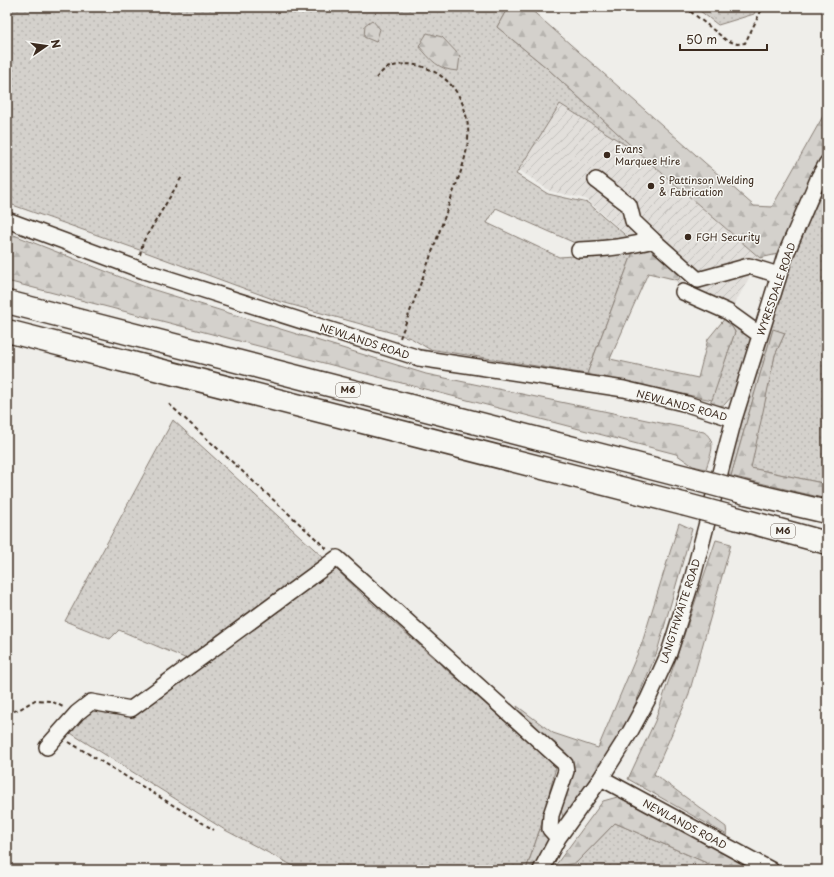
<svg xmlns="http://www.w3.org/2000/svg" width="834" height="877" font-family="'Playpen Sans',sans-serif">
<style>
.industrial{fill:url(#industrial-furrows)}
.grass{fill:url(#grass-dots);stroke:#887e75}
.forest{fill:url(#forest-firs);stroke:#887e75}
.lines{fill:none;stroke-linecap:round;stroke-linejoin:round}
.minor-casing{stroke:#3b2a1e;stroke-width:18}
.highway-casing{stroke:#3b2a1e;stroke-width:25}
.path{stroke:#3b2a1e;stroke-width:2;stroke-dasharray:4 3;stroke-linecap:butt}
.minor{stroke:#f6f6f2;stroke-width:15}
.highway{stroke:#f6f6f2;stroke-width:22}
.highway-bridge-casing{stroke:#3b2a1e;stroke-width:25;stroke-linecap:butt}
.highway-bridge{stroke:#f6f6f2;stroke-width:22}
.poi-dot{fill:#3b2a1e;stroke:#f6f6f2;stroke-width:1.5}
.labels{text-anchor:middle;stroke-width:3;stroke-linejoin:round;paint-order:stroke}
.shield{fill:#f6f6f2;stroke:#73675e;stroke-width:1}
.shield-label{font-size:9px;font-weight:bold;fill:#3b2a1e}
.poi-label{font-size:10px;fill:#3b2a1e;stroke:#f6f6f2;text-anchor:start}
.street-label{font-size:10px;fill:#3b2a1e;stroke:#f6f6f2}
</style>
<defs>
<pattern id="industrial-furrows" width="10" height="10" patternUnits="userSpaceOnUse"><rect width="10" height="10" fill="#e2dfdb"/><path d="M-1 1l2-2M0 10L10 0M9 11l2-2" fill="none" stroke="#c3c0bc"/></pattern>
<pattern id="grass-dots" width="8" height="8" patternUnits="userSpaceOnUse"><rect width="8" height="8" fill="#d4d1cc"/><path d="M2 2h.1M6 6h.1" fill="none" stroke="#b7b4af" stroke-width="1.8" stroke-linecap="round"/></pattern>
<pattern id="forest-firs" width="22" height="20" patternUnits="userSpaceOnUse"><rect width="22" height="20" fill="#d4d1cc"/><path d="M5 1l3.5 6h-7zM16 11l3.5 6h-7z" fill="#b7b4af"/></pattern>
</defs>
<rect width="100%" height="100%" fill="#efeeea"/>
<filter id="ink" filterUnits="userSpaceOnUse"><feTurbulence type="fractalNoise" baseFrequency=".025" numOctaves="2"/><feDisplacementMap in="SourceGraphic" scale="8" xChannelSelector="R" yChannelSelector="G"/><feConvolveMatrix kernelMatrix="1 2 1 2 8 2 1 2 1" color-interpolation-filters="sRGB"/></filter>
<g filter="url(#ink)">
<path class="industrial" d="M 547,68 L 640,154 L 760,258 L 733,307 L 639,266 L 646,252 L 586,199 L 550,191 L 500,157 Z"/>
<path class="grass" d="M 7,7 L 508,7 L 497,27 L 547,68 L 640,154 L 560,104 L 516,174 L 548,194 L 588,203 L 631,240 L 575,243 L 496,208 L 487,223 L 559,257 L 633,252 L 587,374 L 429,349 L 411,338 L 278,301 L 148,253 L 7,203 Z
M 695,7 L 757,7 L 754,14 L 718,25 Z
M 827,183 L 827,484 L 750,468 L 775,355 L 785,333 L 773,330 L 731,476 L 726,474 C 741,425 753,375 769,327 C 785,278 804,229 827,183 Z
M 726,317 L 753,338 L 735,393 L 724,405 L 717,406 L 710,404 L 735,332 Z
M 173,420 L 325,559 L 187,659 L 119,630 L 110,639 L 65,621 Z
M 334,567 L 364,596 L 556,767 L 540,829 L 526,870 L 301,870 L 225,830 L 69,732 L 94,708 L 133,716 Z
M 615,823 L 723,870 L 553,870 L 555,866 L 576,863 Z"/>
<path class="forest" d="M 508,7 L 528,7 L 754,206 L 772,207 L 827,109 L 827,150 L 812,178 L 778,254 L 760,258 L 640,154 L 547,68 L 497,27 Z
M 372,20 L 380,29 L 376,42 L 364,37 L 365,25 Z
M 427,33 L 442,37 L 460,56 L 458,71 C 438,70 431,60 419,46 Z
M 9,233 L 148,288 L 426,374 L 704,432 C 718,442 710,455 706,469 L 693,466 L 676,454 L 7,281 L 7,250 Z
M 651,249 L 681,276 L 678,280 L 648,273 L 610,359 L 698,378 L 708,339 L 726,317 L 735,332 L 712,400 L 587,374 L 633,252 Z
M 773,329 L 785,333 L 775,355 L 751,468 L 827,484 L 827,499 L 731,476 Z
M 679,523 L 692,529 L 657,652 L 629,719 L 602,771 L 564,819 L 560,808 L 574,771 L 573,763 L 519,713 L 517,706 L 553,733 L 598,748 L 642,643 Z
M 716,540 L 731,544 L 688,697 L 654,774 L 726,827 L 727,835 L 628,779 L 655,721 Z
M 621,796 L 755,870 L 723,870 L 615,823 L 576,863 L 555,866 L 603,801 Z
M 540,829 L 549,841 L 534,870 L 526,870 Z"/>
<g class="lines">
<defs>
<path id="minor" d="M 596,180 L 629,205 L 633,221 L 653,240
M 7,220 L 144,271 L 419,358 L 624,389 L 687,404 L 734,419
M 579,250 C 604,249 628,247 653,240 L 698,280 L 749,266 L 779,275
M 683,292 L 728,312 L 760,335
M 47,747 L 77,713 L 91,702 L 131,709 L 337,558 L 565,764 L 566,771 L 551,815 L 550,829 L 558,838
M 601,778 L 771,870
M 541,870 L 558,838 L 601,778 L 630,732 L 648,699 L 669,653 L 692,580 L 734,419 L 785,256 L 819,177 L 827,163"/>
<path id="highway" d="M 7,302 L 690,478
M 7,331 L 683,504
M 746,493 L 827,512
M 739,519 L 827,543"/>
</defs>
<use href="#minor" class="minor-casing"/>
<use href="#highway" class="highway-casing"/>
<path class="path" d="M 685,7 L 726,40 L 737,44 L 745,43 L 763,7
M 376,78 C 379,75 383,70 387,68 C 397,64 410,63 420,66 C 446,73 463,94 467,120 C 473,150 456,182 447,210 C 432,253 416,296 400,338
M 140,255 L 143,242 L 183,175
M 169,404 L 327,549
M 7,713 L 20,709 L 35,700 L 51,701 L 65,708
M 69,742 L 214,830"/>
<use href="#minor" class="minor"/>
<use href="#highway" class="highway"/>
<defs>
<path id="highway-bridge" d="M 690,478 L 746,493
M 683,504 L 739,519"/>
</defs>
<use href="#highway-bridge" class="highway-bridge-casing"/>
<use href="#highway-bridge" class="highway-bridge"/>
</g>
</g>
<g class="poi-dot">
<circle cx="607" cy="155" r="4"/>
<circle cx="651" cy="186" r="4"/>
<circle cx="688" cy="237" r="4"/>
</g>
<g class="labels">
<g class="shield">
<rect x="336" y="383" width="24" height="14" rx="3"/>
<rect x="771" y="524" width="24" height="14" rx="3"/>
</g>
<g class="shield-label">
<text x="348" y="393">M6</text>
<text x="783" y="534">M6</text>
</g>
<g class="poi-label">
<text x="615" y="153">Evans<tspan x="615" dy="12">Marquee Hire</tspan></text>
<text x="659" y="184">S Pattinson Welding<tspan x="659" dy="12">&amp; Fabrication</tspan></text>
<text x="696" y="241">FGH Security</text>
</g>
<g class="street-label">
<text transform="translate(776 289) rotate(-71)" y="4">WYRESDALE ROAD</text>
<text transform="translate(365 341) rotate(18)" y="4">NEWLANDS ROAD</text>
<text transform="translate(682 405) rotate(15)" y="4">NEWLANDS ROAD</text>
<text transform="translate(680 611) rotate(-72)" y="4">LANGTHWAITE ROAD</text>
<text transform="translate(685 824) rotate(28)" y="4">NEWLANDS ROAD</text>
</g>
</g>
<rect width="834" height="877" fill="none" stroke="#f6f6f2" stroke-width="24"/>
<rect x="12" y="12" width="810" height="853" fill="none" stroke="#3b2a1e" stroke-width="1.5" filter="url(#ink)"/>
<g transform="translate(46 46) rotate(77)" stroke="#f6f6f2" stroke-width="3" paint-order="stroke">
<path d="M0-3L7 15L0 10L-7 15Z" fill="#3b2a1e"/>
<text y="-6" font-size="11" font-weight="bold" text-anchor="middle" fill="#3b2a1e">N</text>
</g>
<path d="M680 44v6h87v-6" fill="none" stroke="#3b2a1e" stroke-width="2"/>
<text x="686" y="44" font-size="12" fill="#3b2a1e" stroke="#f6f6f2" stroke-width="3" paint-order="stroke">50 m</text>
</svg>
